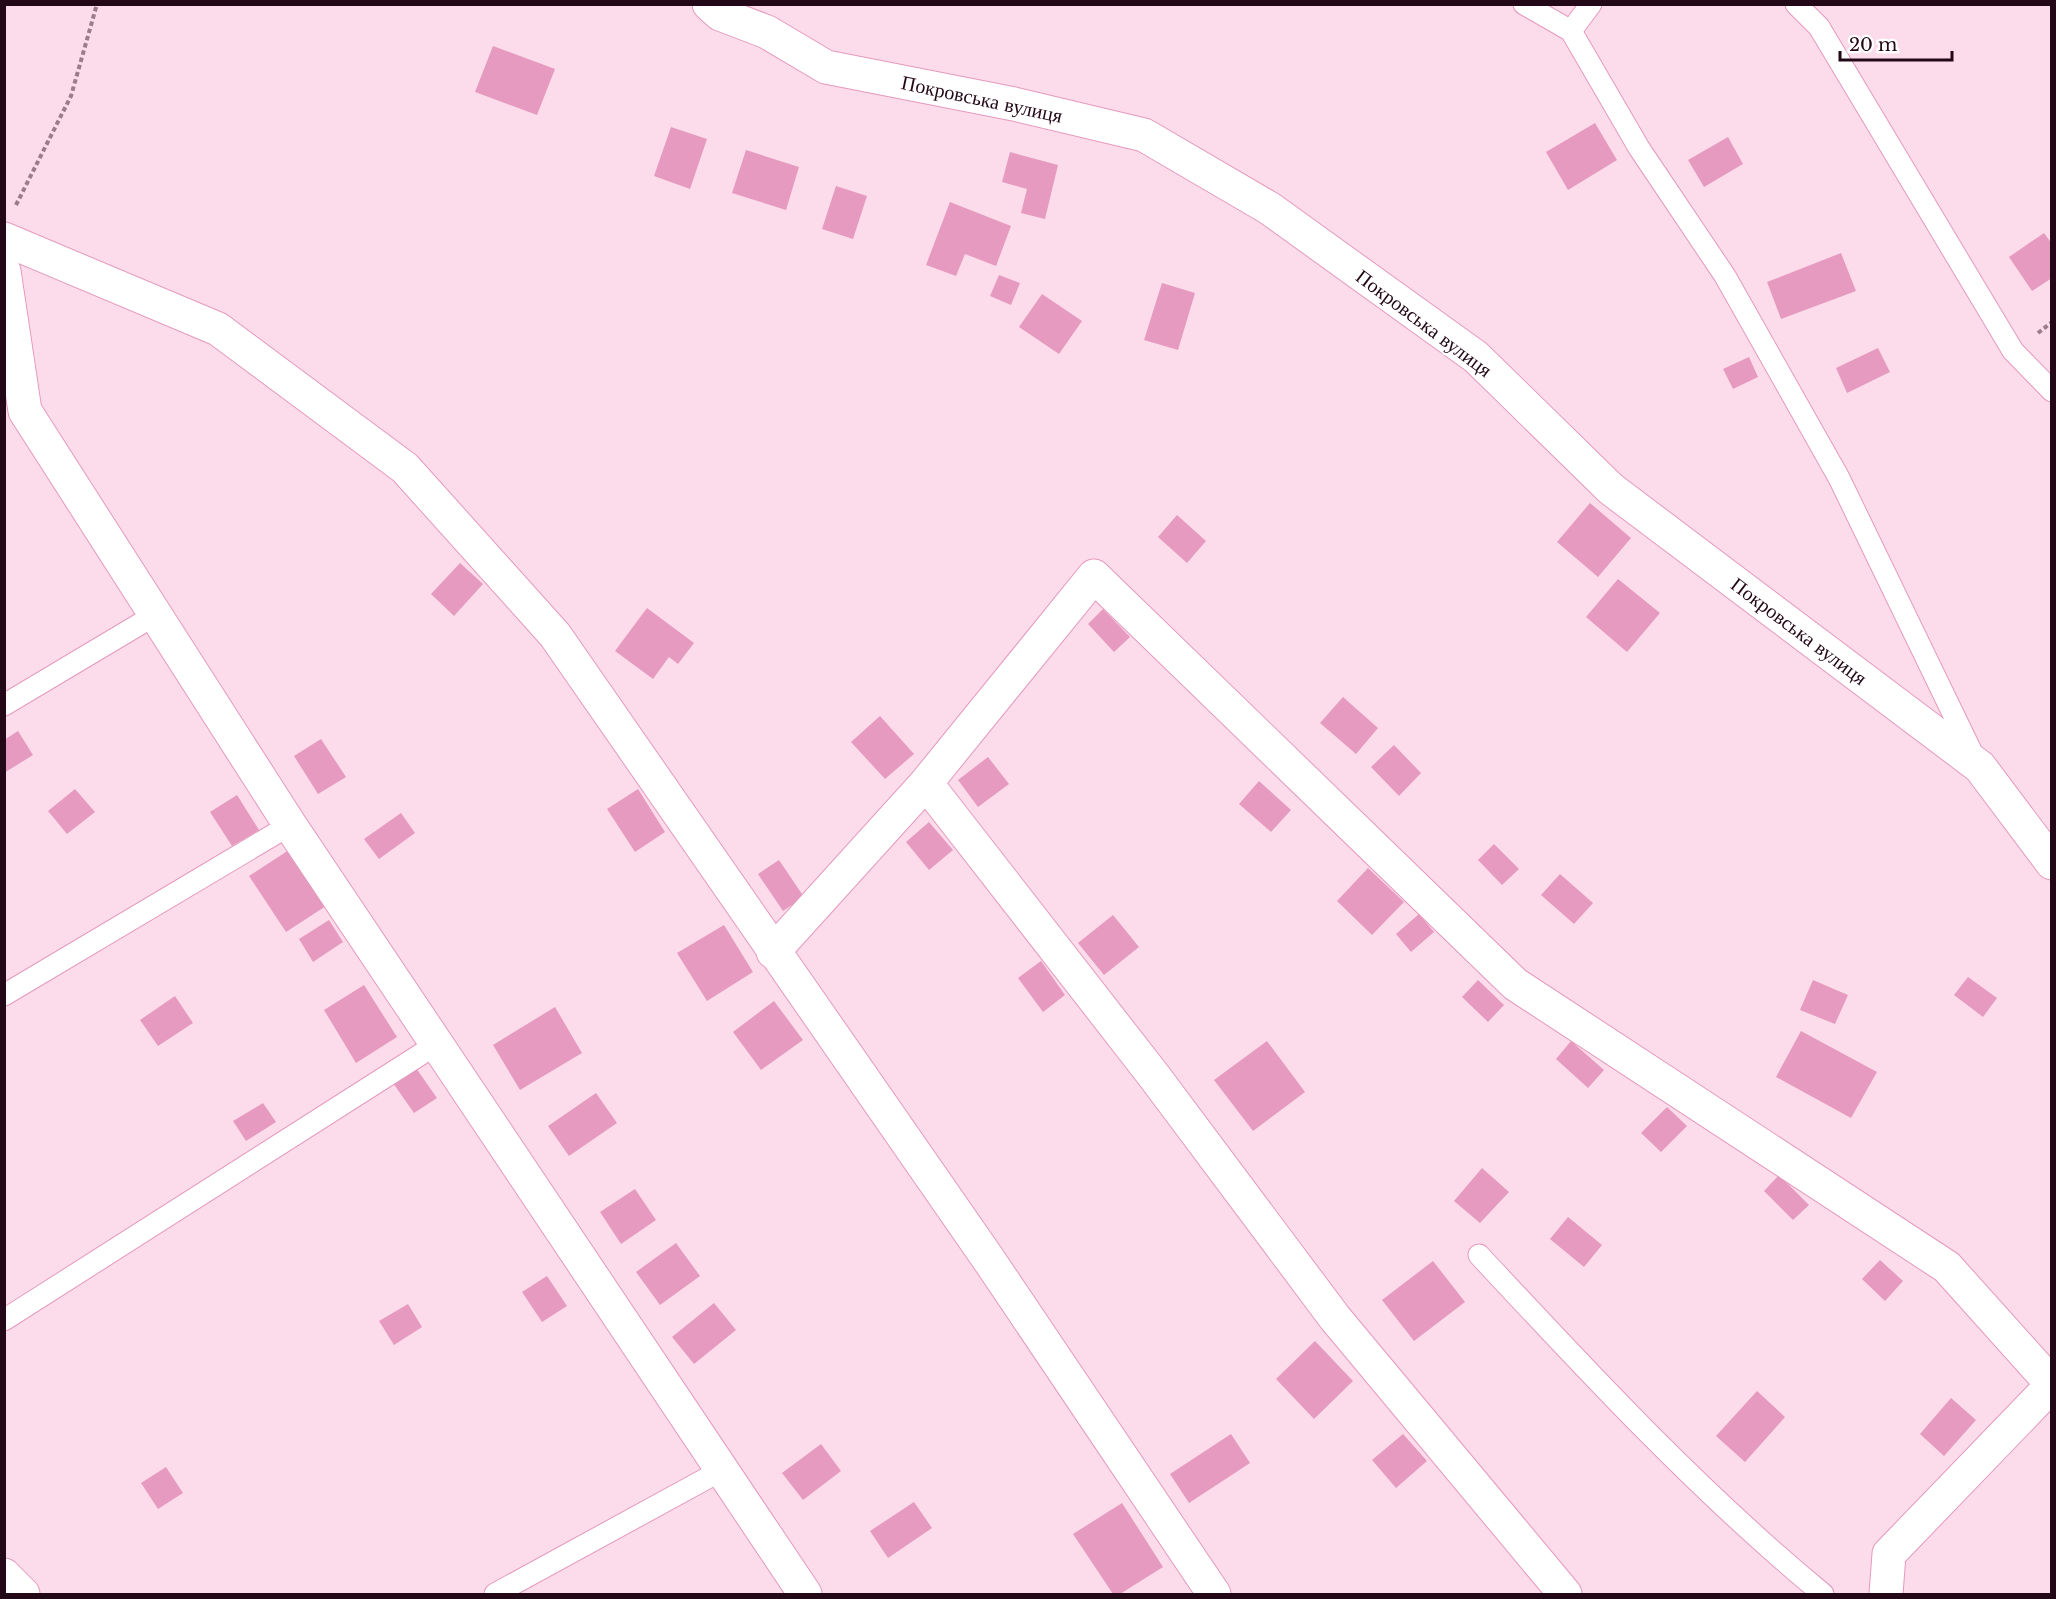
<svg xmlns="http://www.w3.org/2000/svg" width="2056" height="1599" font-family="'Libre Baskerville',serif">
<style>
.building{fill:#e69abf}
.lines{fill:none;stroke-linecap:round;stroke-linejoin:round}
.service-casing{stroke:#e599be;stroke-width:23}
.minor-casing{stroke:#e599be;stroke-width:35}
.path{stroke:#9a7c8b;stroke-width:4;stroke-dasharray:4.5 3;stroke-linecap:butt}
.service{stroke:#fff;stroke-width:21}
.minor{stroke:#fff;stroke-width:33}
.labels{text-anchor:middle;stroke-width:4.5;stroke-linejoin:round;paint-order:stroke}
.street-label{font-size:20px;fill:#230817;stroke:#fff}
</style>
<rect width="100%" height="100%" fill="#fcdcea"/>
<path class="building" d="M 493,46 L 555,69 L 537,115 L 475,92 Z
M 1595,123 L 1617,160 L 1568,190 L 1546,152 Z
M 671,127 L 707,139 L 690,189 L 654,176 Z
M 1728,137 L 1743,164 L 1704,187 L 1688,160 Z
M 746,150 L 799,167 L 786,210 L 732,193 Z
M 1010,152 L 1058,165 L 1045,219 L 1021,213 L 1027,189 L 1002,182 Z
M 836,186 L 867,196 L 853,239 L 822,229 Z
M 950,202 L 1011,226 L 996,266 L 965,254 L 956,276 L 926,265 Z
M 2044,233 L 2052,244 L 2052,278 L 2032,291 L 2009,257 Z
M 1841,253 L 1856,291 L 1781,319 L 1767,282 Z
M 999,275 L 1020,283 L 1011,305 L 990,296 Z
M 1162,283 L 1195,293 L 1178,350 L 1144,340 Z
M 1042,294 L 1082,321 L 1059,354 L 1019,327 Z
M 1878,348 L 1890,372 L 1847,393 L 1836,368 Z
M 1749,357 L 1758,377 L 1733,389 L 1723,369 Z
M 1590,503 L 1631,538 L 1598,577 L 1557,542 Z
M 1177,515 L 1206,541 L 1187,563 L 1158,537 Z
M 460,563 L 483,584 L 454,616 L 431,594 Z
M 1618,579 L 1660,613 L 1627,652 L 1586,617 Z
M 647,608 L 694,643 L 678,664 L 669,657 L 653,679 L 615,651 Z
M 1103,609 L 1130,637 L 1114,652 L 1088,624 Z
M 1343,697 L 1378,728 L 1356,754 L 1320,723 Z
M 880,716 L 914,754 L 885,779 L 851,742 Z
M 18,731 L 33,755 L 4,773 L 4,740 Z
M 321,739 L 346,777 L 318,794 L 294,756 Z
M 1394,745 L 1421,773 L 1399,796 L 1371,767 Z
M 988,757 L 1009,784 L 978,807 L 958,780 Z
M 1259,781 L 1291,810 L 1271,832 L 1239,804 Z
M 75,789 L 95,812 L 67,834 L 48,811 Z
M 638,789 L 665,832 L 635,852 L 607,809 Z
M 237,795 L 259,830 L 232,846 L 210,812 Z
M 401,813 L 415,833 L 379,859 L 364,839 Z
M 929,822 L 953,850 L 929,870 L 906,842 Z
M 1494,844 L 1519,869 L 1502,885 L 1478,860 Z
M 289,850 L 326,906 L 286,932 L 249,876 Z
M 779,860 L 804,897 L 783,911 L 758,874 Z
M 1368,868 L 1404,902 L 1372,935 L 1337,901 Z
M 1560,874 L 1593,903 L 1574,924 L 1541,895 Z
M 1419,914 L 1434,932 L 1411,952 L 1396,934 Z
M 1113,915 L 1139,947 L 1104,975 L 1078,943 Z
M 329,920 L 343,942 L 313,962 L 299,939 Z
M 724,925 L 753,972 L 707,1001 L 677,953 Z
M 1041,961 L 1065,995 L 1043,1012 L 1018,978 Z
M 1968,977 L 1997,998 L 1983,1017 L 1954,995 Z
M 1478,980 L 1504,1005 L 1488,1022 L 1462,997 Z
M 1813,980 L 1848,995 L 1835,1024 L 1800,1010 Z
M 364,985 L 397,1037 L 356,1063 L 324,1010 Z
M 175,996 L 193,1023 L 158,1046 L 140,1020 Z
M 774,1001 L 803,1040 L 761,1070 L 733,1032 Z
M 555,1007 L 582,1053 L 520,1090 L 493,1045 Z
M 1801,1031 L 1877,1072 L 1851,1118 L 1776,1077 Z
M 1267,1041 L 1305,1092 L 1253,1131 L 1214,1080 Z
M 1571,1041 L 1604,1070 L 1588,1088 L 1556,1059 Z
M 416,1068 L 437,1098 L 414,1113 L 393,1083 Z
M 596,1093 L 617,1123 L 569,1156 L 548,1126 Z
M 263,1103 L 276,1122 L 246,1141 L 233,1121 Z
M 1667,1107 L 1687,1126 L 1661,1152 L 1641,1133 Z
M 1482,1168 L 1509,1192 L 1480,1223 L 1454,1201 Z
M 1779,1175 L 1809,1205 L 1793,1220 L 1764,1191 Z
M 635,1189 L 656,1220 L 621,1244 L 600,1212 Z
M 1568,1217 L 1602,1245 L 1584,1267 L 1550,1239 Z
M 676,1243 L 700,1276 L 660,1305 L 636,1272 Z
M 1880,1260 L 1903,1281 L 1885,1301 L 1862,1279 Z
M 1433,1261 L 1465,1302 L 1414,1341 L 1382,1300 Z
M 547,1276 L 567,1306 L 542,1322 L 522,1292 Z
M 714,1303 L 736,1330 L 694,1364 L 672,1337 Z
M 408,1304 L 422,1327 L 394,1345 L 379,1321 Z
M 1315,1341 L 1353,1381 L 1314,1419 L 1276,1379 Z
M 1757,1391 L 1785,1417 L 1745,1462 L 1716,1436 Z
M 1951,1398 L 1976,1420 L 1944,1456 L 1920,1434 Z
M 1231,1434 L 1250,1463 L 1189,1503 L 1170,1474 Z
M 1403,1434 L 1427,1461 L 1396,1488 L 1372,1460 Z
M 821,1444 L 841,1471 L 803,1500 L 782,1473 Z
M 166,1467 L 183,1493 L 158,1509 L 141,1483 Z
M 914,1502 L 932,1528 L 888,1558 L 870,1531 Z
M 1122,1503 L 1163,1567 L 1120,1594 L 1113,1594 L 1073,1534 Z"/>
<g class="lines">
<defs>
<path id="service" d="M 1524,4 L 1571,31 L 1639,148 L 1725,276 L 1839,478 L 1975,759
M 1796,4 L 1819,27 L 2013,351 L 2052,391
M 1571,31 L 1591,4
M 4,705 L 155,615
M 4,995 L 290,825
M 1479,1255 C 1589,1373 1699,1492 1823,1594
M 4,1320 L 437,1044
M 495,1594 L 722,1470"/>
<path id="minor" d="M 709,4 L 720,14 L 767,32 L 826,67 L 1014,104 L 1144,135 L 1269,208 L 1476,357 L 1611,489 L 1980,767 L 2052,863
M 4,239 L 218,329 L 405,468 L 555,635 L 989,1260 L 1214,1594
M 4,271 L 25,411 L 290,825 L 805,1594
M 926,783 L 1094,576 L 1515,984 L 1947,1267 L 2052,1384
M 773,952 L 926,783 L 1154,1076 L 1335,1318 L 1565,1594
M 4,1575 L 23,1594
M 1886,1594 L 1889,1554 L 2052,1385"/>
</defs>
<use href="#service" class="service-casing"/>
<use href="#minor" class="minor-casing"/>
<path class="path" d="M 16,205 L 71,96 L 97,4
M 2038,333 L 2052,322"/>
<use href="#service" class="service"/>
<use href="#minor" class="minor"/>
</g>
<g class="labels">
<g class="street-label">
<text transform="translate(982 99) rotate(12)" y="7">Покровська вулиця</text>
<text transform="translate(1424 323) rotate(37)" y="7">Покровська вулиця</text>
<text transform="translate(1799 631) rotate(37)" y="7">Покровська вулиця</text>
</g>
</g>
<rect width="2056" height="1599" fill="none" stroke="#230817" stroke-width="12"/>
<path d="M1840 51v9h112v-9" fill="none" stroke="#230817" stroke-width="3"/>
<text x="1849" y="51" font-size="18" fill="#230817" stroke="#ffffff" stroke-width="4.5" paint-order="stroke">20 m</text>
</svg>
